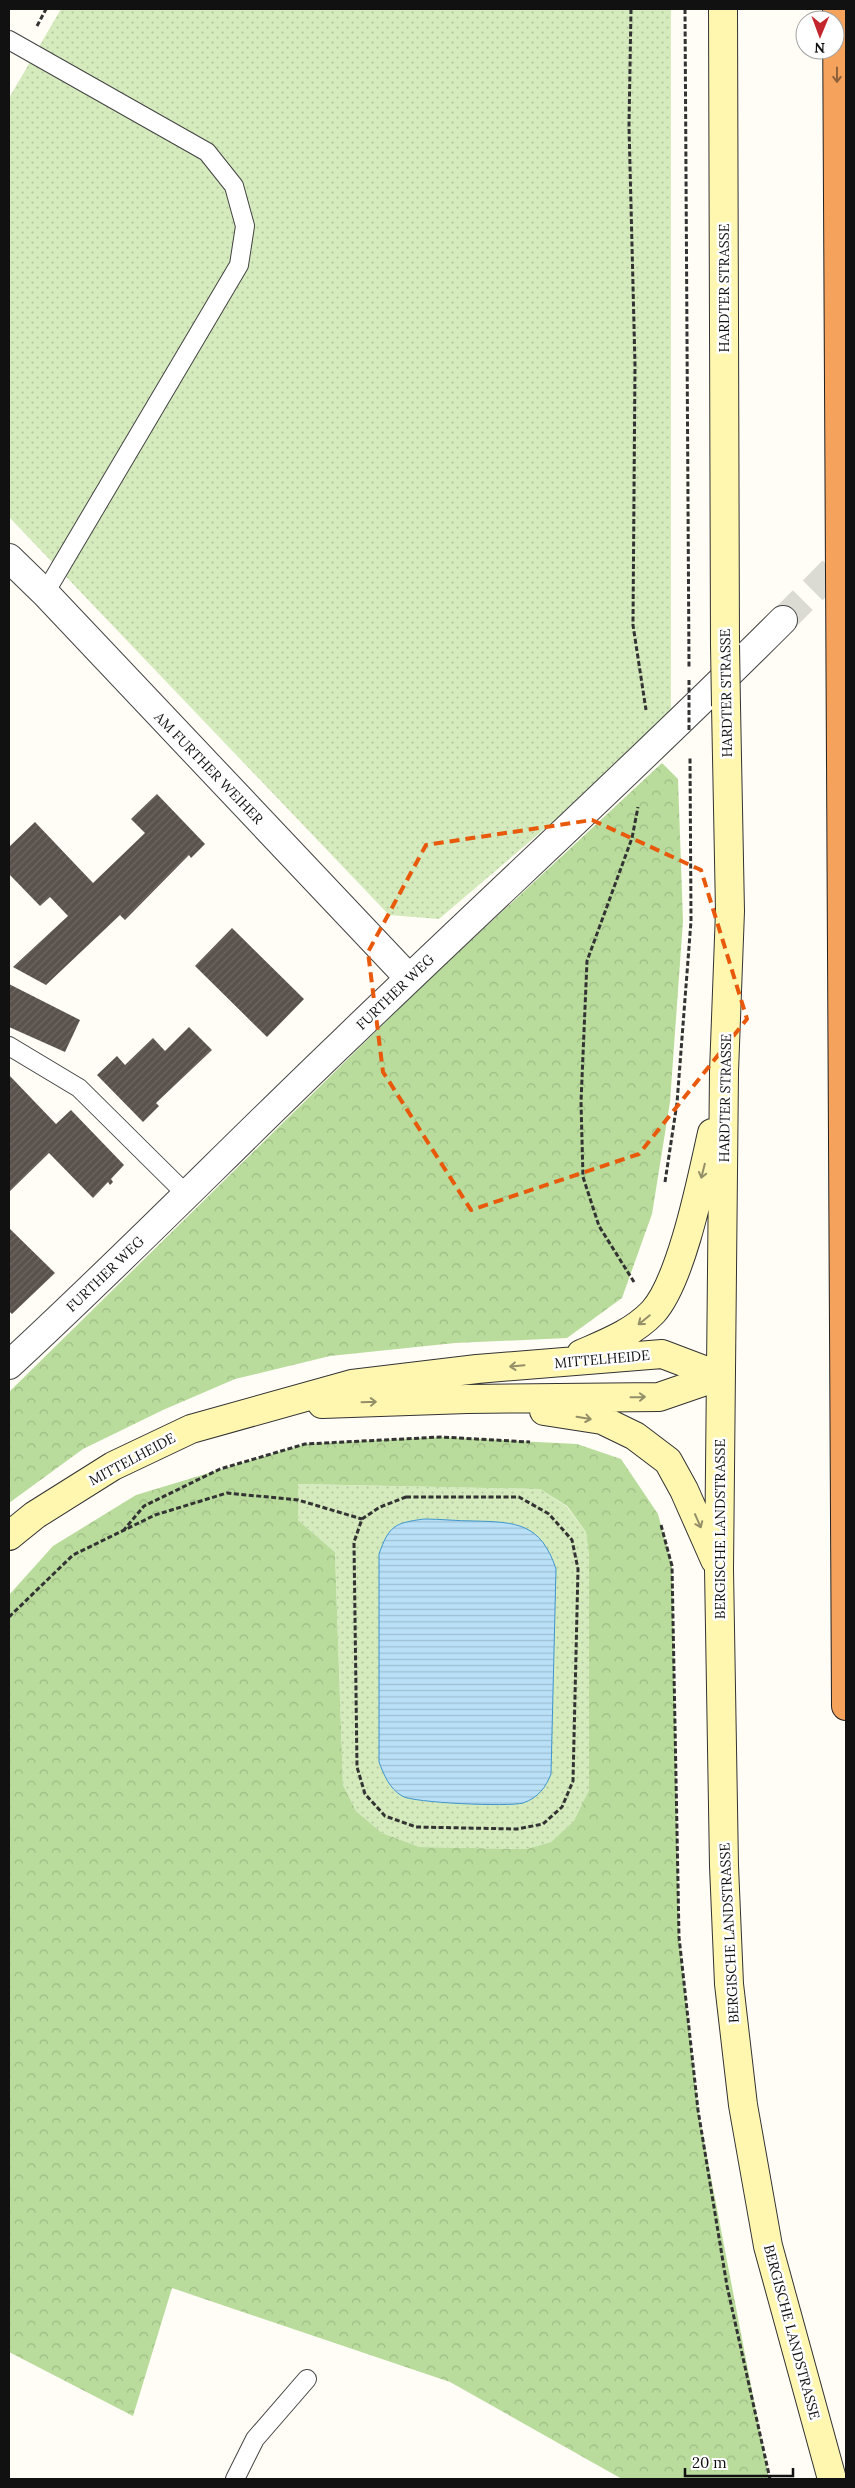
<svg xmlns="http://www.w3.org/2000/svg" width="855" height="2488" font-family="Lora,serif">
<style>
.grass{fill:url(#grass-dots)}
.forest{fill:url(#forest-crowns);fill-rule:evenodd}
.water{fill:url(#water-rules);stroke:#3f96cf}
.building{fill:url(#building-hatch)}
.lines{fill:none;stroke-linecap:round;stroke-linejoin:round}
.street-tunnel{stroke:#dbdad3;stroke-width:28;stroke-dasharray:28 14;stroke-linecap:butt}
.lane-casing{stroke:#444;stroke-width:20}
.street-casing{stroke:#444;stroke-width:30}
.secondary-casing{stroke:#333;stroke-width:30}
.highway-casing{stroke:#222;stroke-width:30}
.path{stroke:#333;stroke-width:3;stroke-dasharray:5 2.5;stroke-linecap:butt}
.lane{stroke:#fff;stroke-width:18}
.street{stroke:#fff;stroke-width:28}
.secondary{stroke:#fff6b0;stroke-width:28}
.highway{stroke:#f5a25d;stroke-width:28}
.secondary-bridge-casing{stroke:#333;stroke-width:30;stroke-linecap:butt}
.path-bridge{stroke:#333;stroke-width:3;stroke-dasharray:5 2.5;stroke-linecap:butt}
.secondary-bridge{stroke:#fff6b0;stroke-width:28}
.oneway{stroke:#8e613b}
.oneway2{stroke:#948f68}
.marked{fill:none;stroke:#e8590c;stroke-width:4;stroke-dasharray:10 6;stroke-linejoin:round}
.labels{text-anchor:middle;stroke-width:5;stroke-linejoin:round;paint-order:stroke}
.street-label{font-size:14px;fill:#111;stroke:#fff}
</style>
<defs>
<pattern id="grass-dots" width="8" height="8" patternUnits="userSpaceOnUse" patternTransform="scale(1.25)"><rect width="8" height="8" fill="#d5ebbd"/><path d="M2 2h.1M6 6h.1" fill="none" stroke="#b6c8a1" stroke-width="1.8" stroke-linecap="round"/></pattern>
<pattern id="forest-crowns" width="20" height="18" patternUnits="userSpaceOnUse" patternTransform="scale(1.25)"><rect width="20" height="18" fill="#b9dc9c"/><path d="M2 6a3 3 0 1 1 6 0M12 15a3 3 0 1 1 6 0" fill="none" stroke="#9ebc85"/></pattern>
<pattern id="water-rules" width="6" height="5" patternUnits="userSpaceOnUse" patternTransform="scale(1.25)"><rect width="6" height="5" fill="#b9e0f7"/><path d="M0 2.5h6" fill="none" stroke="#9ebfd3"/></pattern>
<pattern id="building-hatch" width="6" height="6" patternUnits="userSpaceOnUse" patternTransform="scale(1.25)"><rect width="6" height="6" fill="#5a524d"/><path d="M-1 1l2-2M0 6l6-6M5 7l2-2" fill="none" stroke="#6d6662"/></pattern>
</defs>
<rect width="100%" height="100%" fill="#fffdf5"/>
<path class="grass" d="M 61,9 L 671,9 L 671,721 L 439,919 L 389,915 L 9,517 L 9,98 Z
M 297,1484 L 540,1489 L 566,1506 L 586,1532 L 589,1556 L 589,1790 L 575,1821 L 551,1842 L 526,1849 L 420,1847 L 382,1833 L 356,1811 L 343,1785 L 335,1552 L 298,1520 Z"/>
<path class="forest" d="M 662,763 L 678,779 L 683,921 L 670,1102 L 652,1214 L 622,1298 L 567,1338 L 455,1343 L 330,1356 L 235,1379 L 163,1410 L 83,1449 L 9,1503 L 9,1392 L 420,988 Z
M 441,1437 L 577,1444 L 621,1459 L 658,1514 L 672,1566 L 679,1937 L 698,2110 L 769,2479 L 622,2479 L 450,2382 L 172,2288 L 133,2416 L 9,2352 L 9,1595 L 53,1546 L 136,1495 L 305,1444 ZM 298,1484 L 540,1489 L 567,1506 L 586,1532 L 589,1556 L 589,1790 L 574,1821 L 551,1842 L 526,1849 L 420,1847 L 382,1833 L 356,1811 L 343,1785 L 335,1552 L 298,1520 Z"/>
<path class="water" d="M 424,1519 C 441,1519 457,1521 474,1521 C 516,1522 541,1523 556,1569 L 551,1774 C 546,1787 538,1798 523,1803 C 509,1807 413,1803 402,1796 C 389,1788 384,1775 379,1762 L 379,1554 C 389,1526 394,1523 424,1519 Z"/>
<path class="building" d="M 157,794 L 205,844 L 191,858 L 189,855 L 125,920 L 120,915 L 46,985 L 13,967 L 68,916 L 50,897 L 40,906 L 9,874 L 9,847 L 35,822 L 93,883 L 145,833 L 131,819 Z
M 232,928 L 304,999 L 267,1037 L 195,966 Z
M 9,984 L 80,1020 L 65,1052 L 9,1027 Z
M 189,1027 L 212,1050 L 156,1103 L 159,1106 L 143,1122 L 97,1075 L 117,1056 L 125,1065 L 153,1038 L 165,1051 Z
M 9,1075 L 56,1124 L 71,1110 L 124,1165 L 111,1179 L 113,1182 L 110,1185 L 108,1182 L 93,1198 L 49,1153 L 9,1192 Z
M 9,1228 L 55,1273 L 12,1314 L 9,1311 Z"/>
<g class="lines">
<path class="street-tunnel" d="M 783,620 L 846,557"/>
<defs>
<path id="lane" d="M 9,40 L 207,152 L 234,186 L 245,226 L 239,265 L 45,593
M 9,1046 L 79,1088 L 186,1194
M 235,2479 L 255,2439 L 307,2379"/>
<path id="street" d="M 9,558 L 45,593 L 409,978
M 9,1365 C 123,1260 231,1149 343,1042 C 489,901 639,764 783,620"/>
<path id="secondary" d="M 723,9 L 725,645
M 726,706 L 730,911 L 724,1072 L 719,1569 L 724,1866 L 729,1984 L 743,2105 L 768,2246 L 832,2479
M 581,1354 C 606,1343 633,1333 653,1312 C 682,1280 702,1177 712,1133
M 322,1404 L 467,1399 L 659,1397 L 720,1376
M 544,1411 L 602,1420 L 635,1436 L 668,1461 L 684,1490 L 715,1560
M 9,1536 L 35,1515 L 113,1466 L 191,1429 L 352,1384 L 477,1369 L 662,1354 L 720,1376"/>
<path id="highway" d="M 837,9 L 846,1706"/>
</defs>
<use href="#lane" class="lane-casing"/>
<use href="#street" class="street-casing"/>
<use href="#secondary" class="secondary-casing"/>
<use href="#highway" class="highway-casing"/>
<path class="path" d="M 631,9 L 629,126 L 635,365 L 633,625 L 646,710
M 685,9 L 689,667
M 37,26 L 46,9
M 665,1182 L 677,1103 L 691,921 L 690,757
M 634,1282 L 599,1226 L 583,1177 L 581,1102 L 587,961 L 632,838 L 638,807
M 406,1497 L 519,1497 L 549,1514 L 572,1540 L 578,1569 L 573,1781 L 562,1807 L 543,1824 L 517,1829 L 416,1827 L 385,1816 L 365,1794 L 357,1767 L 354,1542 L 362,1519 L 380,1507 Z
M 661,1525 L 672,1566 L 679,1937 L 698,2110 L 727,2286 L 770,2479
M 123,1531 L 144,1506 L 220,1469 L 305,1444 L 441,1437 L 530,1442
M 9,1617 L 73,1555 L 155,1515 L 227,1493 L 298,1500 L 362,1519"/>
<use href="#lane" class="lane"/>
<use href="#street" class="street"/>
<use href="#secondary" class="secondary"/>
<use href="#highway" class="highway"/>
<defs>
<path id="secondary-bridge" d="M 725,645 L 726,706"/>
</defs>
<use href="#secondary-bridge" class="secondary-bridge-casing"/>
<path class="path-bridge" d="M 689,680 L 689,731"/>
<use href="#secondary-bridge" class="secondary-bridge"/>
</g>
<defs><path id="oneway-shaft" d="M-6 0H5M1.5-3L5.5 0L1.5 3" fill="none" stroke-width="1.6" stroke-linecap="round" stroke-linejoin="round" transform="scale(1.25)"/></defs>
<use class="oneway" href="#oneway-shaft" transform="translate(837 75) rotate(90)"/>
<g class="oneway2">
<use href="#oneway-shaft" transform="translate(703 1171) rotate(104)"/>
<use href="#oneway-shaft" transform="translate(644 1320) rotate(141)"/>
<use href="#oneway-shaft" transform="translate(517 1366) rotate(175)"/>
<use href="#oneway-shaft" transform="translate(638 1397) rotate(-1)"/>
<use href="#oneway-shaft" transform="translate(369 1402) rotate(-2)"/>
<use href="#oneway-shaft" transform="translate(584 1418) rotate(9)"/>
<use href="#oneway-shaft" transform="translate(698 1521) rotate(66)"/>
</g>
<path class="marked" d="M 592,820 L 701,870 L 747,1019 L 639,1154 L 471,1210 L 383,1072 L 368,952 L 426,845 Z"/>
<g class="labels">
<g class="street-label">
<text transform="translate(724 288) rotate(-90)" y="5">HARDTER STRASSE</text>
<text transform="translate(726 693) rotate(-91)" y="5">HARDTER STRASSE</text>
<text transform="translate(209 768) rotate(46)" y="5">AM FURTHER WEIHER</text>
<text transform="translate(395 992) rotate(-44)" y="5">FURTHER WEG</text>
<text transform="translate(725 1098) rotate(-89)" y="5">HARDTER STRASSE</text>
<text transform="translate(105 1274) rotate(-44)" y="5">FURTHER WEG</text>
<text transform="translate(602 1359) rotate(-5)" y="5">MITTELHEIDE</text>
<text transform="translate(132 1459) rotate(-28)" y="5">MITTELHEIDE</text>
<text transform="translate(720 1529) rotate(-90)" y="5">BERGISCHE LANDSTRASSE</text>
<text transform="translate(729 1933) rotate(-93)" y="5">BERGISCHE LANDSTRASSE</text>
<text transform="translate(792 2332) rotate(75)" y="5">BERGISCHE LANDSTRASSE</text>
</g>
</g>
<rect width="855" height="2488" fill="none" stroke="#111111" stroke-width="20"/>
<g transform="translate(820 35) rotate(181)"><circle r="24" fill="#ffffff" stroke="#a0a0a0"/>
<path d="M0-4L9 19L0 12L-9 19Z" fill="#c4262e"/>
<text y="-8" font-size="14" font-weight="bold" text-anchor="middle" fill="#111111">N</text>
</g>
<path d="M685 2468v8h108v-8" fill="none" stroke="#111111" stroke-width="2.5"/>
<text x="692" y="2468" font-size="15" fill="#111111" stroke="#ffffff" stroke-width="4" paint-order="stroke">20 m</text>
</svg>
